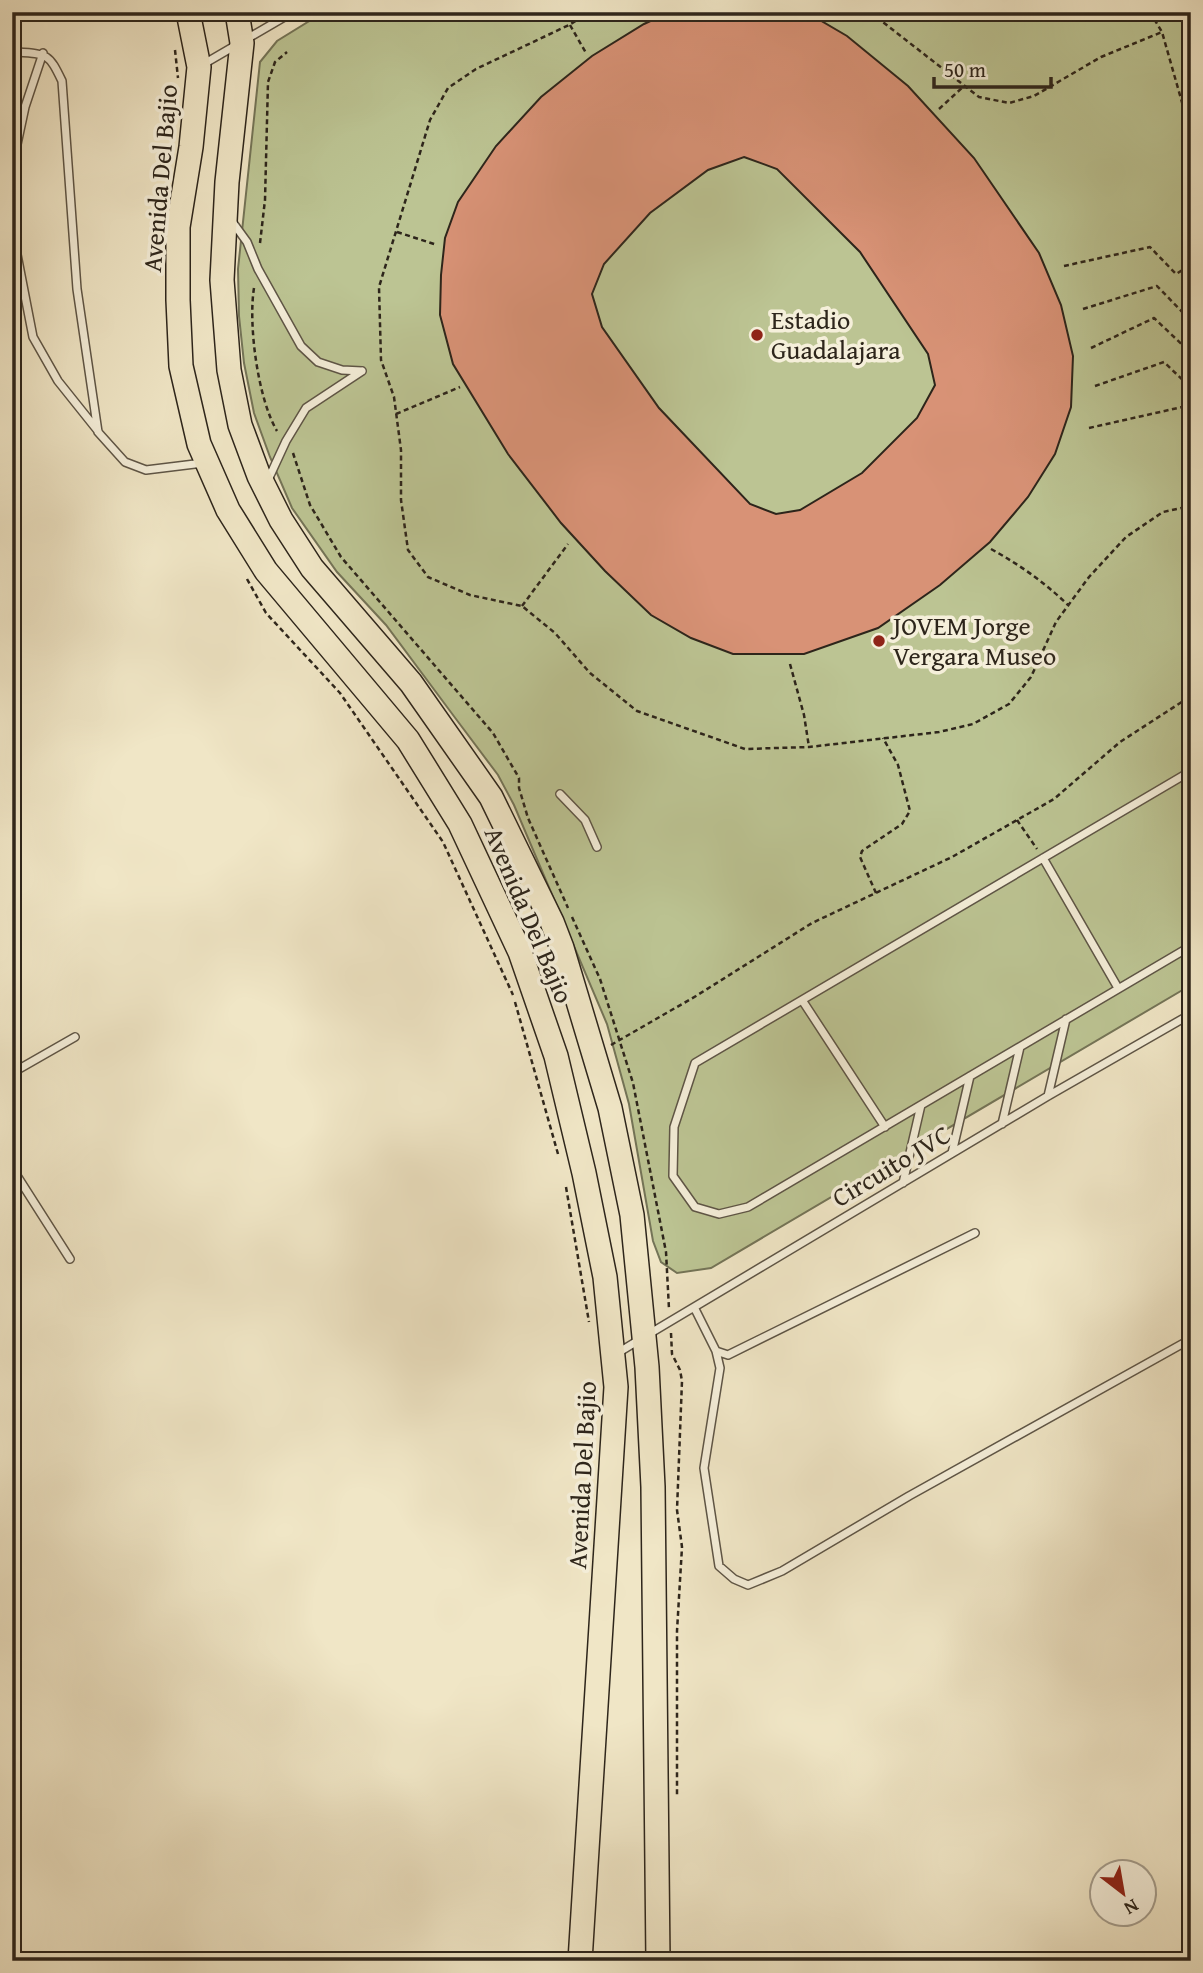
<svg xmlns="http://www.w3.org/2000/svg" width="1203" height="1973" font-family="'Gentium Book Plus',serif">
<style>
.green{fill:#bcc493;stroke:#747457;stroke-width:2}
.building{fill:#d89276;stroke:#2d251b;stroke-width:2;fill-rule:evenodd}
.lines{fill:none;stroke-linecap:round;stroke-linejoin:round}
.service-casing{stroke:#5e5546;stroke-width:10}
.primary-casing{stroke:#2d251b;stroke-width:26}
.path{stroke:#2d251b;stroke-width:2.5;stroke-dasharray:5 3.5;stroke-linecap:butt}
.service{stroke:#f5efda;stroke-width:7}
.primary{stroke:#f0e6c6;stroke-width:23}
.poi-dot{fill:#8f2418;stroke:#f5efda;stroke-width:2.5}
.labels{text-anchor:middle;stroke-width:7;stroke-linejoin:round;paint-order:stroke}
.street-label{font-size:26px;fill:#2d251b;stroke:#f5efda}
.poi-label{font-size:26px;fill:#2d251b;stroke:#f5efda;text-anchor:start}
</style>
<rect width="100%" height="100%" fill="#f0e6c6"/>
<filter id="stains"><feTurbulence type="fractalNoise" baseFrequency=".00286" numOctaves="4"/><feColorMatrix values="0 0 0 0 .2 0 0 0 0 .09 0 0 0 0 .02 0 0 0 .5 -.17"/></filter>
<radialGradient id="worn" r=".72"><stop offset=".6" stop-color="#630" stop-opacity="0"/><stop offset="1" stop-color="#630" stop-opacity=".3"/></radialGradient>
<path class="green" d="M 324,12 L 1191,12 L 1191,985 L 711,1268 L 677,1273 L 661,1262 L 653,1241 L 629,1104 L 607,1024 L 514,805 L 498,775 L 456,719 L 386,625 L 337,572 L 292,508 L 270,457 L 254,413 L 244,363 L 239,316 L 238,269 L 260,62 L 277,41 Z"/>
<path class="building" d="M 670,12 L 802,12 L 811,15 L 847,36 L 908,86 L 974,158 L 1039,253 L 1061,305 L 1073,356 L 1071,407 L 1055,454 L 1028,497 L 990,542 L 940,585 L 878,628 L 804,654 L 733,654 L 691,638 L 651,615 L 605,571 L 561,523 L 508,454 L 453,364 L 440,315 L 441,275 L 445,238 L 458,202 L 496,146 L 541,97 L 592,56 L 644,24 ZM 744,157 L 777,169 L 860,252 L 928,354 L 935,385 L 917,418 L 862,473 L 800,510 L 776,514 L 750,504 L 659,408 L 602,327 L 592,294 L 604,264 L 650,213 L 708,170 Z"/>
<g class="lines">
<defs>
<path id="service" d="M 17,52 C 48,54 49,54 62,81 L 77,289 L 98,432 L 125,462 L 146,470 L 203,463
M 43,53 L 25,107 L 13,163 L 13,234 L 33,337 L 58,381 L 98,431
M 202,65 L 293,12
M 231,220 L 247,242 L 258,269 L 301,346 L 318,362 L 342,370 L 362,371
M 268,480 L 286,441 L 306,408 L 362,371
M 1191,771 L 695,1063 L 674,1127 L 673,1176 L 695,1207 L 719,1214 L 748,1207 L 1191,946
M 560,794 L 585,820 L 597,847
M 1043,858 L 1118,988
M 802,1000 L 885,1127
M 12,1073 L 75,1037
M 1048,1096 L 1066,1019
M 1002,1124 L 1020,1047
M 952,1153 L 970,1076
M 12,1168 L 70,1259
M 903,1183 L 921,1105
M 695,1309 L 716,1351 L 728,1355 L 975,1233
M 649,1334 L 1048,1096 L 1191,1014
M 716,1351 L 720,1368 L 704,1468 L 719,1566 L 734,1579 L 748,1585 L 782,1571 L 909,1496 L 1191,1339
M 616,1354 L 639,1340"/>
<path id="primary" d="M 188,12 L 199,67 L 191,147 L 178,227 L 178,300 L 181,366 L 199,444 L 228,510 L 266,571 L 408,740 L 460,824 L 520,952 L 556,1056 L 584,1173 L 605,1277 L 616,1387 L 580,1961
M 237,12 L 242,43 L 227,182 L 222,280 L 229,370 L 240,425 L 259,476 L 281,520 L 312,568 L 411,683 L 491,797 L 552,922 L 562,948 L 610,1108 L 632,1215 L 647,1367 L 653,1487 L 658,1961"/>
</defs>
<use href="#service" class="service-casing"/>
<use href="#primary" class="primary-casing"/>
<path class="path" d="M 590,12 L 569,25 L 476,69 L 448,88 L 430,120 L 379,287 L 381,360 L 394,397 L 401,450 L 401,500 L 408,550 L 428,577 L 470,595 L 522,606 L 555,633 L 590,673 L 637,711 L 745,749 L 809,747 L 939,732 L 973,724 L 1009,704 L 1031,677 L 1056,622 L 1089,577 L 1126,537 L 1163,512 L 1191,506
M 634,12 L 638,20
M 870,12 L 979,97 L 1009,103 L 1034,96 L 1101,57 L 1162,32
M 1150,12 L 1162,32 L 1191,134
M 1188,12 L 1191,23
M 570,25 L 586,53
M 175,50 L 178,78
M 939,109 L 964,86
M 397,232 L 437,245
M 260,243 L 265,200 L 268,82 L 275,62 L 287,52
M 1064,266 L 1150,247 L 1176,274 L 1191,265
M 254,288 C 248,325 258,399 277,431
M 1083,309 L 1157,286 L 1191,321
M 1091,348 L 1154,318 L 1191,353
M 1095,386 L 1164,362 L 1191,388
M 396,414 L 460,387
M 1089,428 L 1191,405
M 293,453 L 310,505 L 341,557 L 493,733 L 519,778 L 519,788 L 528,818 L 568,908
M 991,549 C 1020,565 1044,582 1068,605
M 247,579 L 266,613 L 340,693 L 443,842 L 513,995
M 522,606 L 568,544
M 790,664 L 804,715 L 809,747
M 1017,820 L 1037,849
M 876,893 L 860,857 L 862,851 L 902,824 L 910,811 L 898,765 L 883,738
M 572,917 L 600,979 L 633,1083 L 666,1252 L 669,1309
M 515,1002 L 558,1154
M 611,1045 L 696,996 L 812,923 L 952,857 L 1054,799 L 1120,742 L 1191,696
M 566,1187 L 589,1322
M 671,1333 L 672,1354 L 680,1370 L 682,1381 L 677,1510 L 682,1547 L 677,1631 L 677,1796"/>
<use href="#service" class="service"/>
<use href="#primary" class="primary"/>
</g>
<g class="poi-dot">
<circle cx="757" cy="335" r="7"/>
<circle cx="879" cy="641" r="7"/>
</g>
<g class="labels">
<g class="street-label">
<text transform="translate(160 178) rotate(-85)" y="9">Avenida Del Bajio</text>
<text transform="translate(529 915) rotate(67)" y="9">Avenida Del Bajio</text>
<text transform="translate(891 1166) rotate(-31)" y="9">Circuito JVC</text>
<text transform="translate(582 1475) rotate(-87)" y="9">Avenida Del Bajio</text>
</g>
<g class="poi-label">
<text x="771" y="329">Estadio<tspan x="771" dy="30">Guadalajara</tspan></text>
<text x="893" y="635">JOVEM Jorge<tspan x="893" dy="30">Vergara Museo</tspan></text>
</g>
</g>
<rect width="1203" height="1973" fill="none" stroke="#f0e6c6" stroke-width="42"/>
<rect x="14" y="14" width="1175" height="1945" fill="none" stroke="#2d251b" stroke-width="3.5"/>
<rect x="21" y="21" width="1161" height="1931" fill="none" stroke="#2d251b" stroke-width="2"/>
<g transform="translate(1123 1893) rotate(149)"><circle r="33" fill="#f5efda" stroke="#a59e8e" stroke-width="2"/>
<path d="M0-5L12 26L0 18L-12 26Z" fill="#8f2418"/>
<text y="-10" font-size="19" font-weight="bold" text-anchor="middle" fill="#2d251b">N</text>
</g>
<path d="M934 77v10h117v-10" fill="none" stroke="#2d251b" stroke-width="3.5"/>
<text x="944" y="77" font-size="21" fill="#2d251b" stroke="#f5efda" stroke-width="5" paint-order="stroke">50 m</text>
<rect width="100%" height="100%" filter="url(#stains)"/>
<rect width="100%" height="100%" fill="url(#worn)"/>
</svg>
